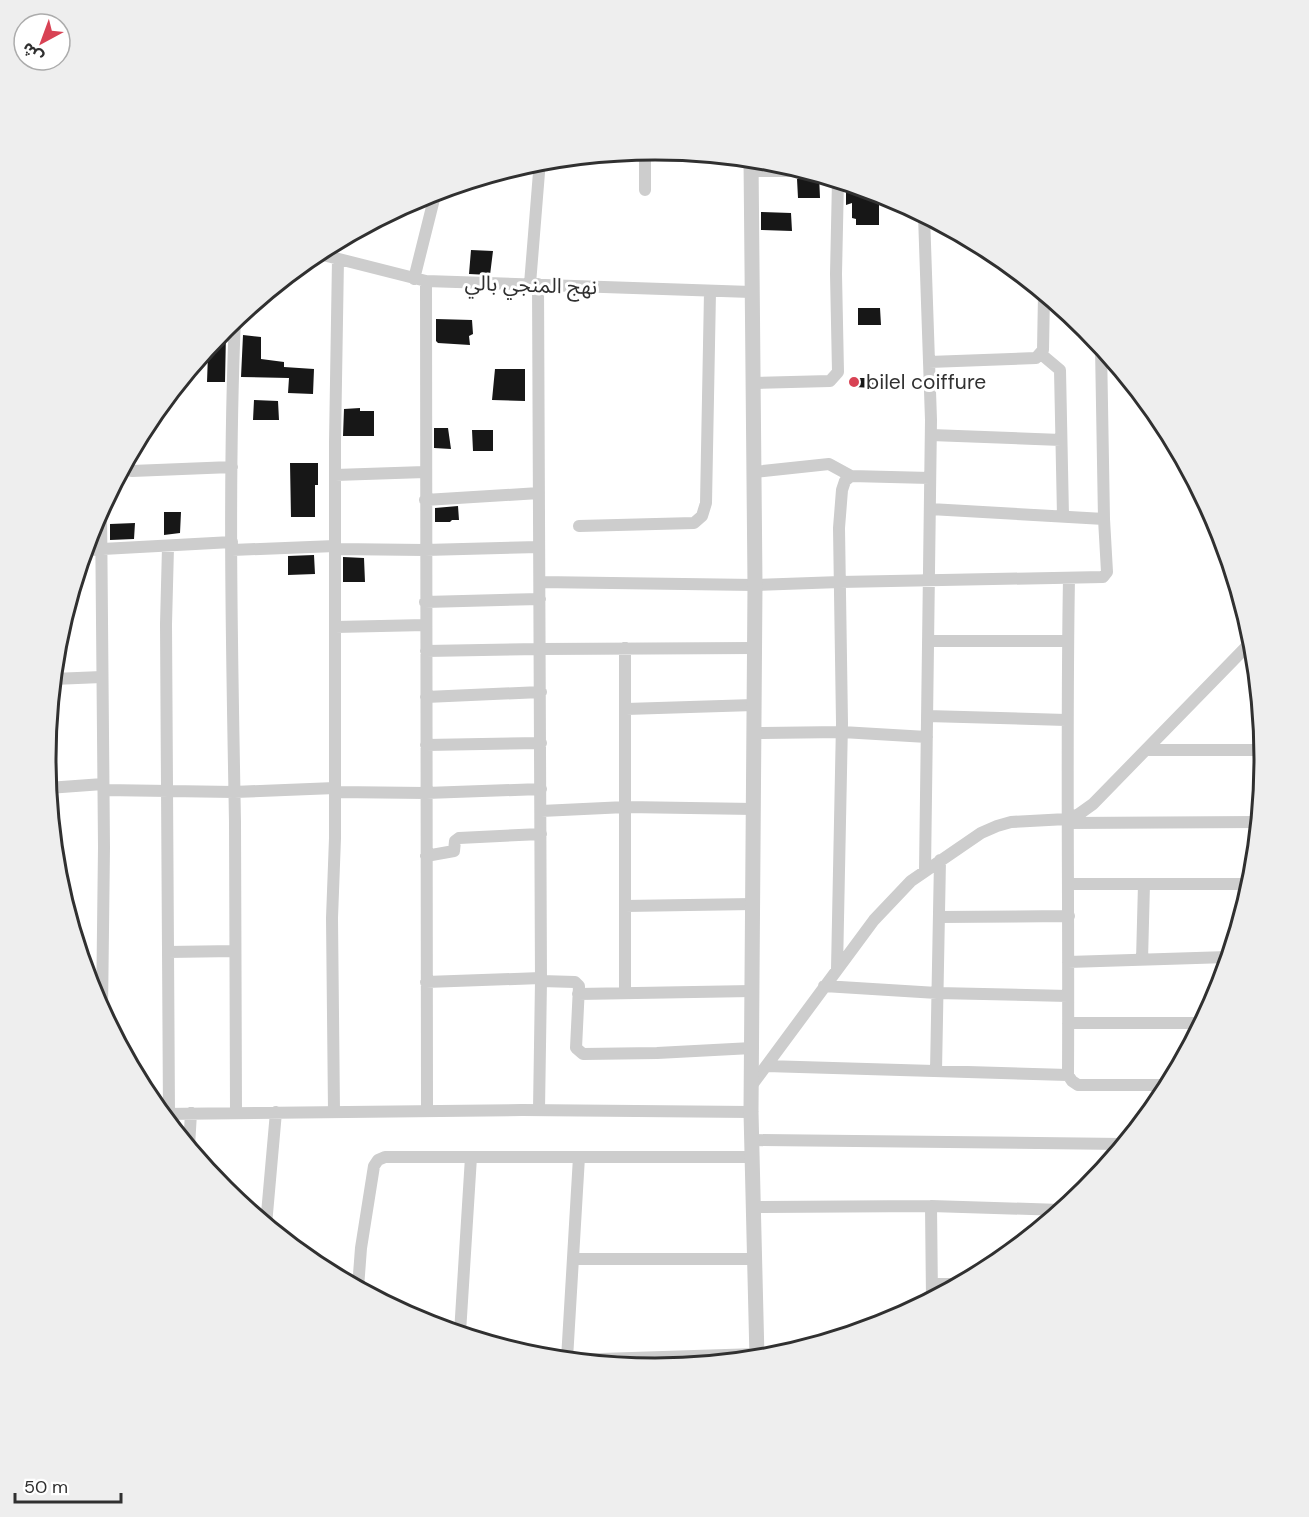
<svg xmlns="http://www.w3.org/2000/svg" width="1309" height="1517" font-family="'DM Sans','Noto Sans Arabic',sans-serif">
<style>
.building{fill:#171717}
.lines{fill:none;stroke-linecap:round;stroke-linejoin:round}
.minor{stroke:#cdcdcd;stroke-width:12}
.tertiary{stroke:#cdcdcd;stroke-width:15}
.poi-dot{fill:#d84254;stroke:#fff;stroke-width:2}
.labels{text-anchor:middle;stroke-width:6;stroke-linejoin:round;paint-order:stroke}
.street-label{font-size:21px;fill:#303030;stroke:#fff}
.poi-label{font-size:21px;fill:#303030;stroke:#fff;text-anchor:start}
.rim{fill:none;stroke:#303030;stroke-width:3}
</style>
<rect width="100%" height="100%" fill="#fff"/>
<path class="building" d="M 813,174 L 819,175 L 820,198 L 798,198 L 797,179 L 810,178 Z
M 846,183 L 879,193 L 879,225 L 856,225 L 856,219 L 852,218 L 852,203 L 846,205 Z
M 761,212 L 791,213 L 792,231 L 761,230 Z
M 471,250 L 493,251 L 490,275 L 469,274 Z
M 858,308 L 880,308 L 881,325 L 858,325 Z
M 436,319 L 472,320 L 473,334 L 469,336 L 470,345 L 438,343 L 436,341 Z
M 220,332 L 226,333 L 225,382 L 207,382 L 208,354 L 202,354 Z
M 243,335 L 261,337 L 261,359 L 284,362 L 284,367 L 314,369 L 313,394 L 288,393 L 289,378 L 241,377 Z
M 495,369 L 525,369 L 525,401 L 492,400 Z
M 855,378 L 886,378 L 889,389 L 855,387 Z
M 254,400 L 278,401 L 279,420 L 253,420 Z
M 360,408 L 360,411 L 374,411 L 374,436 L 343,436 L 344,409 Z
M 434,428 L 448,428 L 451,449 L 434,448 Z
M 472,430 L 493,430 L 493,451 L 473,451 Z
M 290,463 L 318,463 L 318,485 L 315,485 L 315,517 L 291,517 Z
M 458,506 L 459,520 L 452,520 L 450,522 L 435,522 L 435,508 Z
M 164,512 L 181,512 L 180,533 L 164,535 Z
M 135,523 L 134,539 L 110,540 L 110,524 Z
M 314,555 L 315,574 L 288,575 L 288,556 Z
M 343,557 L 364,558 L 365,582 L 343,582 Z"/>
<g class="lines">
<path class="minor" d="M 751,171 L 806,171
M 645,190 L 645,150
M 924,215 L 931,420 L 925,871
M 315,253 L 426,281 L 751,292
M 414,279 L 436,191
M 426,281 L 427,1111
M 530,284 L 540,160
M 538,284 L 541,981 L 539,1110
M 235,318 C 228,486 232,654 235,822 C 236,919 235,1016 236,1113
M 1041,354 L 1060,370 L 1063,516
M 929,362 L 1036,358 L 1043,350 L 1044,294
M 752,383 L 830,381 L 838,372 L 836,274 L 838,180
M 931,435 L 1061,440
M 132,471 L 232,467
M 754,472 L 829,464 L 851,476
M 335,475 L 425,472
M 425,500 L 539,493
M 101,507 L 104,847 L 102,1012
M 930,509 L 1104,519
M 579,526 L 694,523 L 702,516 L 706,503 L 710,292
M 168,547 L 166,624 L 169,1114
M 335,549 L 425,550 L 539,547
M 84,550 L 232,542
M 232,550 L 335,546
M 1069,578 C 1066,744 1069,909 1068,1075 L 1072,1081 L 1078,1085 L 1168,1085
M 540,582 L 755,585 L 840,582 L 1103,577 L 1107,572 L 1104,519 L 1101,347
M 425,602 L 540,599
M 335,627 L 426,625
M 928,641 L 1068,641
M 426,651 L 540,649 L 755,648
M 53,679 L 102,677
M 426,697 L 541,692
M 626,709 L 754,705
M 927,716 L 1066,720
M 754,733 L 842,732 L 927,737
M 426,745 L 541,743
M 1146,750 L 1263,750
M 48,788 L 103,784
M 104,790 L 234,792 L 335,788
M 335,792 L 426,793 L 541,789
M 541,811 L 626,807 L 754,809
M 1067,823 L 1258,822
M 426,856 L 454,851 L 455,841 L 459,838 L 541,834
M 1068,884 L 1250,884
M 625,906 L 753,904
M 939,917 L 1069,916
M 168,952 L 235,951
M 1142,960 L 1144,884
M 1068,962 L 1228,957
M 837,969 L 842,723 L 839,528 L 842,490 L 845,481 L 851,476 L 930,478
M 541,981 L 575,982 L 579,986 L 576,1048 L 583,1054 L 657,1053 L 752,1048
M 426,982 L 541,978
M 824,986 L 937,993 L 1068,996
M 625,993 L 625,648
M 578,994 L 752,991
M 1068,1023 L 1201,1023
M 766,1066 L 1068,1075
M 936,1071 L 940,860
M 752,1085 L 874,920 L 911,881 L 981,833 L 997,826 L 1011,822 L 1067,819 L 1079,814 L 1093,804 L 1252,641
M 334,1111 L 332,918 L 335,838 L 335,442 L 338,259
M 161,1114 L 522,1110 L 751,1112
M 752,1140 L 1123,1144
M 189,1147 L 191,1113
M 931,1206 L 932,1298
M 754,1207 L 931,1206 L 1061,1210
M 266,1225 L 276,1112
M 573,1259 L 756,1259
M 932,1284 L 958,1284
M 358,1288 L 361,1248 L 374,1166 L 378,1160 L 385,1157 L 753,1157
M 460,1333 L 471,1157
M 567,1359 L 579,1157
M 569,1360 L 757,1354"/>
<path class="tertiary" d="M 751,159 L 755,585 L 751,1112 L 757,1358"/>
</g>
<circle class="poi-dot" cx="854" cy="382" r="6"/>
<g class="labels">
<g class="street-label">
<text transform="translate(531 285) rotate(2)" y="7">نهج المنجي بالي</text>
</g>
<g class="poi-label">
<text x="866" y="389">bilel coiffure</text>
</g>
</g>
<path d="M0 0H1309V1517H0ZM56 759a599 599 0 1 1 1198 0a599 599 0 1 1-1198 0Z" fill="#eee" fill-rule="evenodd"/>
<path class="rim" d="M56 759a599 599 0 1 1 1198 0a599 599 0 1 1-1198 0Z"/>
<g transform="translate(42 42) rotate(221)"><circle r="28" fill="#ffffff" stroke="#acacac" stroke-width="1.5"/>
<path d="M0-4.5L10 22L0 15L-10 22Z" fill="#d84254"/>
<text y="-9" font-size="16" font-weight="bold" text-anchor="middle" fill="#303030">ش</text>
</g>
<path d="M15 1493v9h106v-9" fill="none" stroke="#303030" stroke-width="3"/>
<text x="24" y="1493" font-size="18" fill="#303030" stroke="#ffffff" stroke-width="4.5" paint-order="stroke">50 m</text>
</svg>
